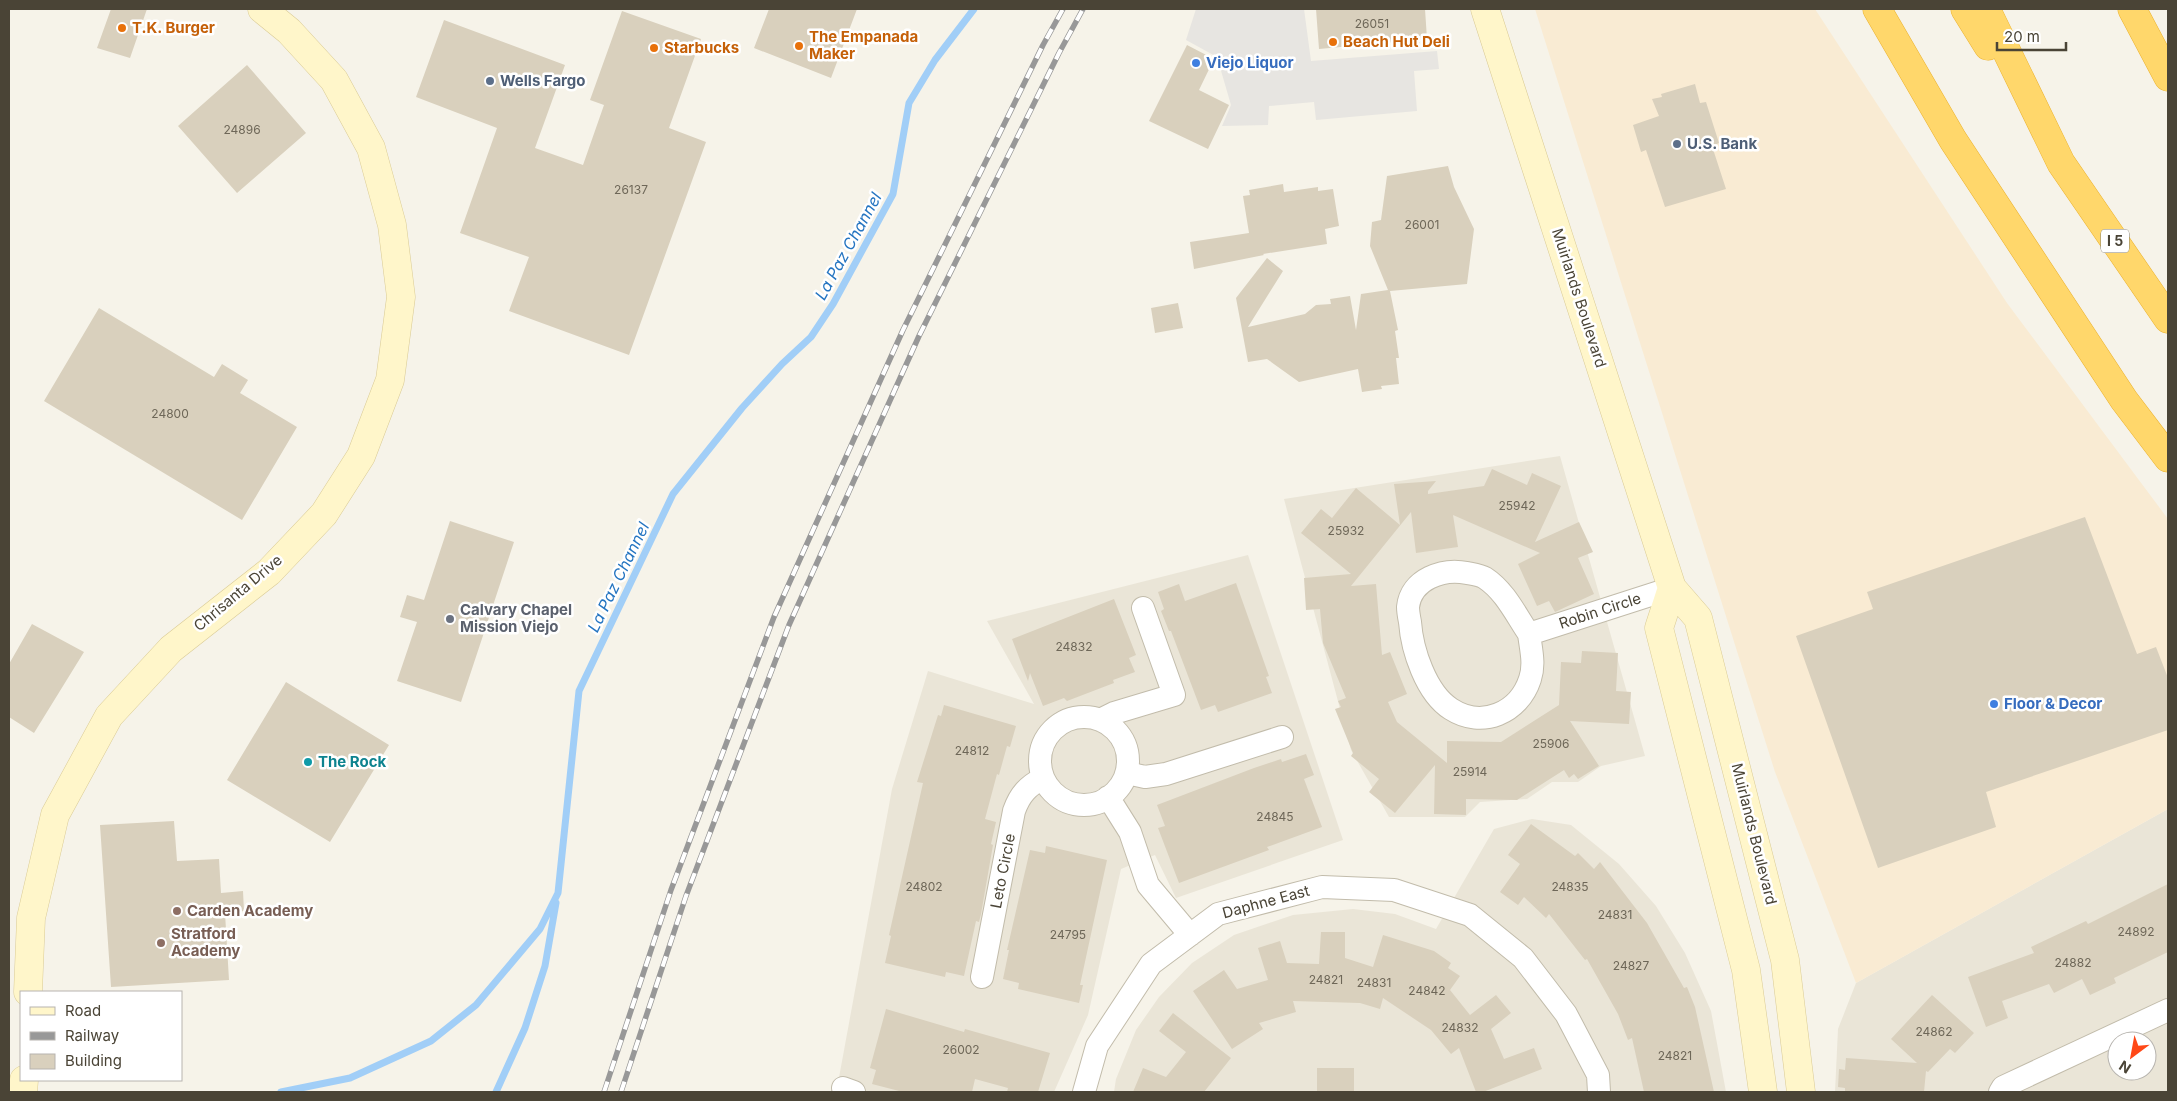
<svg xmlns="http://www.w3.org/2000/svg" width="2177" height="1101" font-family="Inter,sans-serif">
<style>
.residential{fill:#eae5d7;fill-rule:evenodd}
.commercial{fill:#f9ebd3}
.parking{fill:#e7e5e1}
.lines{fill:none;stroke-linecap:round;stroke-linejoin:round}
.stream{stroke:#a1cef7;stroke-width:7}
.building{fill:#d9d0bd}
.street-casing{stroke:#c2bcab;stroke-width:24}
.secondary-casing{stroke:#dacb95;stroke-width:29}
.highway-casing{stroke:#ebb12e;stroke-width:29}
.street{stroke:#fff;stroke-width:22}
.secondary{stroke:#fff6ca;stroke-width:28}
.highway{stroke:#ffd76b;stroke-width:28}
.rail-casing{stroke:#989898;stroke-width:5.5}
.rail{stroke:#fff;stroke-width:4;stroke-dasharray:11;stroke-linecap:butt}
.food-dot{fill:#e8710a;stroke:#fff;stroke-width:2}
.shop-dot{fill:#3f7fe0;stroke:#fff;stroke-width:2}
.service-dot{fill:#5c6f8a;stroke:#fff;stroke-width:2}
.worship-dot{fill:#6b7280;stroke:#fff;stroke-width:2}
.culture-dot{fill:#0f9aa8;stroke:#fff;stroke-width:2}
.education-dot{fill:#8d6e63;stroke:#fff;stroke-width:2}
.labels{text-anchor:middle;stroke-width:5;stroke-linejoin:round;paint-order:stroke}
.number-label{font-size:12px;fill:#6e6758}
.shield{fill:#fff;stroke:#807c72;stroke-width:1}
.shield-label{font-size:14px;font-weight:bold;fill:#4a4436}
.food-label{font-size:15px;font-weight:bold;fill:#c56008;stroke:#fff;text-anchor:start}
.shop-label{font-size:15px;font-weight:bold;fill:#366cbe;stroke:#fff;text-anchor:start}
.service-label{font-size:15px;font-weight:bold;fill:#4e5e75;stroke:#fff;text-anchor:start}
.street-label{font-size:15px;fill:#4a4436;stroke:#fff}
.worship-label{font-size:15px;font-weight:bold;fill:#5b616d;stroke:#fff;text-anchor:start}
.culture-label{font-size:15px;font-weight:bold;fill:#0d838f;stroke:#fff;text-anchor:start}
.education-label{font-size:15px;font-weight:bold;fill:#785e54;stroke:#fff;text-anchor:start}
.water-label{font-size:16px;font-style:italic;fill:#2575c1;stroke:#fff}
</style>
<rect width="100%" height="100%" fill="#f6f3e9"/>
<path class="residential" d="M 1560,456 L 1645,756 L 1601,766 L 1578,782 L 1552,782 L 1527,799 L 1480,802 L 1465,817 L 1389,817 L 1351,750 L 1284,499 Z
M 1248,555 L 1343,840 L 1176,898 L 1155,855 L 1121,869 L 1088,1015 L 1054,1092 L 834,1092 L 838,1083 L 892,789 L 928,671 L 1034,704 L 987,621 Z
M 2168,809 L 2168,1092 L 1835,1092 L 1838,1029 L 1856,983 ZM 2117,1041 L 2147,1041 L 2147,1071 L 2117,1071 Z
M 1532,819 L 1571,825 L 1619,864 L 1656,906 L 1685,953 L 1711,1011 L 1726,1092 L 1114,1092 L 1116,1079 L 1136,1030 L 1159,997 L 1192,963 L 1234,935 L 1293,915 L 1353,909 L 1395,914 L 1436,929 L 1494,829 Z"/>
<path class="commercial" d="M 1535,9 L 1815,9 L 2007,303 L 2168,519 L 2168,809 L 1856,983 L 1775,772 Z"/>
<path class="parking" d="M 1196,9 L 1304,9 L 1311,61 L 1437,51 L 1439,69 L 1414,71 L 1417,111 L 1316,120 L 1314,102 L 1269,106 L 1268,125 L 1222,126 L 1231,105 L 1217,57 L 1186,40 Z"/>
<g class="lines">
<path class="stream" d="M 281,1092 L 350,1078 L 431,1041 L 476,1005 L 540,929 L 558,893 L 579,691 L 673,494 L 742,408 L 782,364 L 811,337 L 833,304 L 893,194 L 909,103 L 935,60 L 974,9
M 496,1092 L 525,1028 L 545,966 L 556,903"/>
</g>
<path class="building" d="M 111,9 L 147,9 L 130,58 L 97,48 Z
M 769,9 L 857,9 L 831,78 L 754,48 Z
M 1316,9 L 1425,9 L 1427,39 L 1319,49 Z
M 622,11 L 701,39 L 669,128 L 706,142 L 629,355 L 509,311 L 529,257 L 460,233 L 497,128 L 416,97 L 444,20 L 565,65 L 535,148 L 583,165 L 604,105 L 590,100 Z
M 1187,45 L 1214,59 L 1199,90 L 1229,105 L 1208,149 L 1149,121 Z
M 247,65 L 306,133 L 237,193 L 178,126 Z
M 1695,84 L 1700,103 L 1706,102 L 1719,143 L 1712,146 L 1726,189 L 1665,207 L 1646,150 L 1641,152 L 1633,125 L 1659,116 L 1652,99 L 1662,97 L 1661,94 Z
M 1448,166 L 1454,187 L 1474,229 L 1467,284 L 1390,291 L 1398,330 L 1395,331 L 1399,358 L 1396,358 L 1399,384 L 1381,386 L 1382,389 L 1362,392 L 1358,369 L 1299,382 L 1267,359 L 1248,362 L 1236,298 L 1267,258 L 1283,271 L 1248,327 L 1305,314 L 1316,305 L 1331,304 L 1330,299 L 1350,296 L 1356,330 L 1361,294 L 1388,290 L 1370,246 L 1372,222 L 1381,220 L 1387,176 Z
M 1283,184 L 1284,192 L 1318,187 L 1318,191 L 1333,189 L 1339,226 L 1325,229 L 1327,244 L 1263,254 L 1264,255 L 1194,269 L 1190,242 L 1249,233 L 1243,196 L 1250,195 L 1249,190 Z
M 1178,303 L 1183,328 L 1155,333 L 1151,308 Z
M 99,308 L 214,377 L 222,364 L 248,380 L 240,393 L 297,427 L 242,520 L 44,401 Z
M 1492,469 L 1527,485 L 1532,473 L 1561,486 L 1535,542 L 1579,522 L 1593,552 L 1578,558 L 1594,594 L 1555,612 L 1549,601 L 1537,606 L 1518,564 L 1540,553 L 1453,515 L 1458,547 L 1416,553 L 1411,512 L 1351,586 L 1376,584 L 1382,655 L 1390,652 L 1407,694 L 1388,702 L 1397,722 L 1447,763 L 1447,741 L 1501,742 L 1559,705 L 1561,662 L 1581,663 L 1582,651 L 1618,653 L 1616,691 L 1631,692 L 1629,724 L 1570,721 L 1599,766 L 1578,779 L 1574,774 L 1569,778 L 1564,770 L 1517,800 L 1466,799 L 1466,815 L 1434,814 L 1435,765 L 1395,813 L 1369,792 L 1379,779 L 1351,756 L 1353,753 L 1335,709 L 1341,707 L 1338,701 L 1346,698 L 1323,643 L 1320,609 L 1306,610 L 1304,578 L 1351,574 L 1301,533 L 1321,509 L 1332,518 L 1356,488 L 1400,525 L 1394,484 L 1436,481 L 1428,491 L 1428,494 L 1484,486 Z
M 2085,517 L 2137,654 L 2156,647 L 2168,678 L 2168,730 L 1986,792 L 1996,827 L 1878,868 L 1796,636 L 1873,609 L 1867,592 Z
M 450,521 L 514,542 L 461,702 L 397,681 L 417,622 L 400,617 L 407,595 L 424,600 Z
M 1236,583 L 1269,676 L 1266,677 L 1272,693 L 1218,712 L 1215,705 L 1201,710 L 1171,631 L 1169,631 L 1161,611 L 1164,609 L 1158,592 L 1179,584 L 1185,601 Z
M 1114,599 L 1136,655 L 1129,658 L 1135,672 L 1113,680 L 1114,683 L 1067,701 L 1064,698 L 1043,706 L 1030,673 L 1028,681 L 1012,639 Z
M 32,624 L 84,652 L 34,733 L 9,717 L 9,664 Z
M 286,682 L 389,745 L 330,842 L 227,780 Z
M 944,705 L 1016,726 L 1010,747 L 1007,746 L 999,775 L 997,774 L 985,819 L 996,822 L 991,844 L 993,845 L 981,914 L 979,922 L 976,921 L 964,976 L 946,972 L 945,977 L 885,963 L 891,936 L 889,935 L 923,783 L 917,782 L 938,715 L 941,716 Z
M 1306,754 L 1314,775 L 1304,779 L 1322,827 L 1267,847 L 1269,850 L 1179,883 L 1158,828 L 1165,826 L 1157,805 L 1254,768 L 1281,759 L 1282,762 Z
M 174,821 L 177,861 L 219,859 L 221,893 L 243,891 L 244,911 L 225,913 L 229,980 L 111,987 L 100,825 Z
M 1531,824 L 1575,856 L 1578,853 L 1594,869 L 1600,862 L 1647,923 L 1684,988 L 1687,987 L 1695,1007 L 1714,1092 L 1644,1092 L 1632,1038 L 1628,1040 L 1618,1014 L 1587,959 L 1585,960 L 1549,914 L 1546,918 L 1524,897 L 1518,905 L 1500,892 L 1520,864 L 1508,855 Z
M 1046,846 L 1107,860 L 1080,985 L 1083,985 L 1079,1003 L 1018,989 L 1019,983 L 1003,979 L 1009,950 L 1007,950 L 1030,850 L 1045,853 Z
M 2168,884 L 2168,952 L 2114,978 L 2116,983 L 2090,995 L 2082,979 L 2054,993 L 2049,984 L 2002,1001 L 2008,1018 L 1986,1027 L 1968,977 L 2034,953 L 2031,947 L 2086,921 L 2088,924 Z
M 1321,932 L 1345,932 L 1345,958 L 1373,967 L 1383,935 L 1434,951 L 1451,963 L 1448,968 L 1460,976 L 1450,990 L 1470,1015 L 1496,995 L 1511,1013 L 1491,1029 L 1504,1059 L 1534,1048 L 1542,1069 L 1483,1092 L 1476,1092 L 1459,1048 L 1451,1054 L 1431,1030 L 1383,998 L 1380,1009 L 1360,1003 L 1293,1001 L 1296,1012 L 1259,1023 L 1263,1029 L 1232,1049 L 1193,991 L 1224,970 L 1237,989 L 1268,980 L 1258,948 L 1280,941 L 1287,963 L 1319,964 Z
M 1932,995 L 1974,1033 L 1955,1053 L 1950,1049 L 1928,1072 L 1926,1071 L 1924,1092 L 1845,1092 L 1845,1088 L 1838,1087 L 1839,1069 L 1845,1070 L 1846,1058 L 1917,1063 L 1891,1039 Z
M 886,1009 L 964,1032 L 965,1029 L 1050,1053 L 1038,1092 L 1007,1092 L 1008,1088 L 975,1079 L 972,1092 L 903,1092 L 872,1084 L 876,1070 L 870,1068 Z
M 1173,1013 L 1231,1058 L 1204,1092 L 1133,1092 L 1143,1068 L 1166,1077 L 1186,1052 L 1159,1031 Z
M 1317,1068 L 1354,1068 L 1354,1092 L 1317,1092 Z"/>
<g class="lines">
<defs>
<path id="street" d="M 1529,634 C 1531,650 1535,664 1530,679 C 1519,713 1482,729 1451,709 C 1426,693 1412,650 1410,622 C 1409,617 1408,612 1408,607 C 1411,579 1443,568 1467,573 C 1472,574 1480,575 1485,578 C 1505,591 1516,615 1529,634 L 1672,588
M1040 761a44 44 0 1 1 88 0a44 44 0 1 1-88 0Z
M 1100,720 L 1114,713 L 1174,695 L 1143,608
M 1127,770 L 1136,775 L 1145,777 L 1166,774 L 1282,737
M 1108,797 L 1130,832 L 1148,885 L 1190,935
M 982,977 L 1014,811 C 1020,794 1028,786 1043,778
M 843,1088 L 854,1092
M 1084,1092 L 1097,1046 L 1151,964 L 1218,914 L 1322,887 L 1394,890 L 1470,915 L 1523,958 L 1566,1014 L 1598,1075 L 1599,1092
M 2000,1092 L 2003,1087 L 2168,1010"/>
<path id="secondary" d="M 1485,9 L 1672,588 L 1698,618 L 1785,960 L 1801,1092
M 1672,588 L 1659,628 L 1746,970 L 1763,1092
M 28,992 L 31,918 L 55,815 L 109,716 L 171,649 L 269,572 L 324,514 L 361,456 L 390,380 L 401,297 L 392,225 L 371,148 L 334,80 L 289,31 L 262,9
M 23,1092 L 24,1080"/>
<path id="highway" d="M 1877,9 L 1953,140 L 2124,400 L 2168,458
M 1965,9 L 1988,46
M 1986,9 L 2061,163 L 2168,319
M 2132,9 L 2168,77"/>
</defs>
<use href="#street" class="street-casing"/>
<use href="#secondary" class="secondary-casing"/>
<use href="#highway" class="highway-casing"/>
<use href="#street" class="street"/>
<use href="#secondary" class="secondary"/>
<use href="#highway" class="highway"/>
<defs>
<path id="rail" d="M 604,1092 L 671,890 L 774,617 L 903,330 L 1043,45 L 1063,9
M 621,1092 L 686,896 L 789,625 L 919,336 L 1059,53 L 1083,9"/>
</defs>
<use href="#rail" class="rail-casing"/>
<use href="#rail" class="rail"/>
</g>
<g class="food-dot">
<circle cx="122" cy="28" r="5"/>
<circle cx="1333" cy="42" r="5"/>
<circle cx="799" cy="46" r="5"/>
<circle cx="654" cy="48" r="5"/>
</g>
<g class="shop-dot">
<circle cx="1196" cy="63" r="5"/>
<circle cx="1994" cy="704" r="5"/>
</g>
<g class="service-dot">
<circle cx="490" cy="81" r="5"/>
<circle cx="1677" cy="144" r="5"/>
</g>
<circle class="worship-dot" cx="450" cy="619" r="5"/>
<circle class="culture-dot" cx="308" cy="762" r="5"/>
<g class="education-dot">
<circle cx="177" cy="911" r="5"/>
<circle cx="161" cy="943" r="5"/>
</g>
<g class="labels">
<g class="number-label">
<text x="1372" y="28">26051</text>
<text x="242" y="134">24896</text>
<text x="631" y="194">26137</text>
<text x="1422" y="229">26001</text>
<text x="170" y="418">24800</text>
<text x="1517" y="510">25942</text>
<text x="1346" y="535">25932</text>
<text x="1074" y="651">24832</text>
<text x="1551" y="748">25906</text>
<text x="972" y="755">24812</text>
<text x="1470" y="776">25914</text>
<text x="1275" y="821">24845</text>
<text x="924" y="891">24802</text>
<text x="1570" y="891">24835</text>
<text x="1615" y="919">24831</text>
<text x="2136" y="936">24892</text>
<text x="1068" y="939">24795</text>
<text x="2073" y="967">24882</text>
<text x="1631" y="970">24827</text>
<text x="1326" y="984">24821</text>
<text x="1374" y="987">24831</text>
<text x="1427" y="995">24842</text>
<text x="1460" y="1032">24832</text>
<text x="1934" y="1036">24862</text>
<text x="961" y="1054">26002</text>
<text x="1675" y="1060">24821</text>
</g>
<rect class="shield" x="2101" y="229.5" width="28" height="23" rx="4"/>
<g class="shield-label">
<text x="2115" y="246">I 5</text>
</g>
<g class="food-label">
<text x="132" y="33">T.K. Burger</text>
<text x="809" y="42">The Empanada<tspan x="809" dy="17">Maker</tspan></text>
<text x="1343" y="47">Beach Hut Deli</text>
<text x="664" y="53">Starbucks</text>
</g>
<g class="shop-label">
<text x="1206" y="68">Viejo Liquor</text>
<text x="2004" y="709">Floor &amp; Decor</text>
</g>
<g class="service-label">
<text x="500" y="86">Wells Fargo</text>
<text x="1687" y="149">U.S. Bank</text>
</g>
<g class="street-label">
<text transform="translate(1579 298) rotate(72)" y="5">Muirlands Boulevard</text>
<text transform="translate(238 593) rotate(-40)" y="5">Chrisanta Drive</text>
<text transform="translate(1600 611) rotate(-18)" y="5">Robin Circle</text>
<text transform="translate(1754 834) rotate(76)" y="5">Muirlands Boulevard</text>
<text transform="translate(1003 871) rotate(-79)" y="5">Leto Circle</text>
<text transform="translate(1266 902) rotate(-15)" y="5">Daphne East</text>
</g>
<g class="worship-label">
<text x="460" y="615">Calvary Chapel<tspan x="460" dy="17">Mission Viejo</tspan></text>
</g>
<g class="culture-label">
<text x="318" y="767">The Rock</text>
</g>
<g class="education-label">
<text x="187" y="916">Carden Academy</text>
<text x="171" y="939">Stratford<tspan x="171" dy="17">Academy</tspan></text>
</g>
<g class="water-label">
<text transform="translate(848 246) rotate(-61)" y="6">La Paz Channel</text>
<text transform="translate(618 577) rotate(-64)" y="6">La Paz Channel</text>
</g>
</g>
<rect width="2177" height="1101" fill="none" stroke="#4a4436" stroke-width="20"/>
<rect x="20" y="991" width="162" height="90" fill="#ffffff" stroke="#b7b4af"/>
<rect x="30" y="1007" width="25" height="8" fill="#fff6ca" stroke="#b7b4af"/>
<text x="65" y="1016" font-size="15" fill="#4a4436">Road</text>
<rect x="30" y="1032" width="25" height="8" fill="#989898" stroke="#b7b4af"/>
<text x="65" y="1041" font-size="15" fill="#4a4436">Railway</text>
<rect x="30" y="1054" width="25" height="15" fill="#d9d0bd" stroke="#b7b4af"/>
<text x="65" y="1066" font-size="15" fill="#4a4436">Building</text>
<g transform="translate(2132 1056) rotate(212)"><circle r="24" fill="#ffffff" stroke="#b7b4af"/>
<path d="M0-4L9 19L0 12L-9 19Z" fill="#ff4817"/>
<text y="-8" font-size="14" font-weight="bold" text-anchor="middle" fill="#4a4436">N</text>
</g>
<path d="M1997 42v8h69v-8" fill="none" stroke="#4a4436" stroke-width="2.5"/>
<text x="2004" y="42" font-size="15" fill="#4a4436" stroke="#ffffff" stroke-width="4" paint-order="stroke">20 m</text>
</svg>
